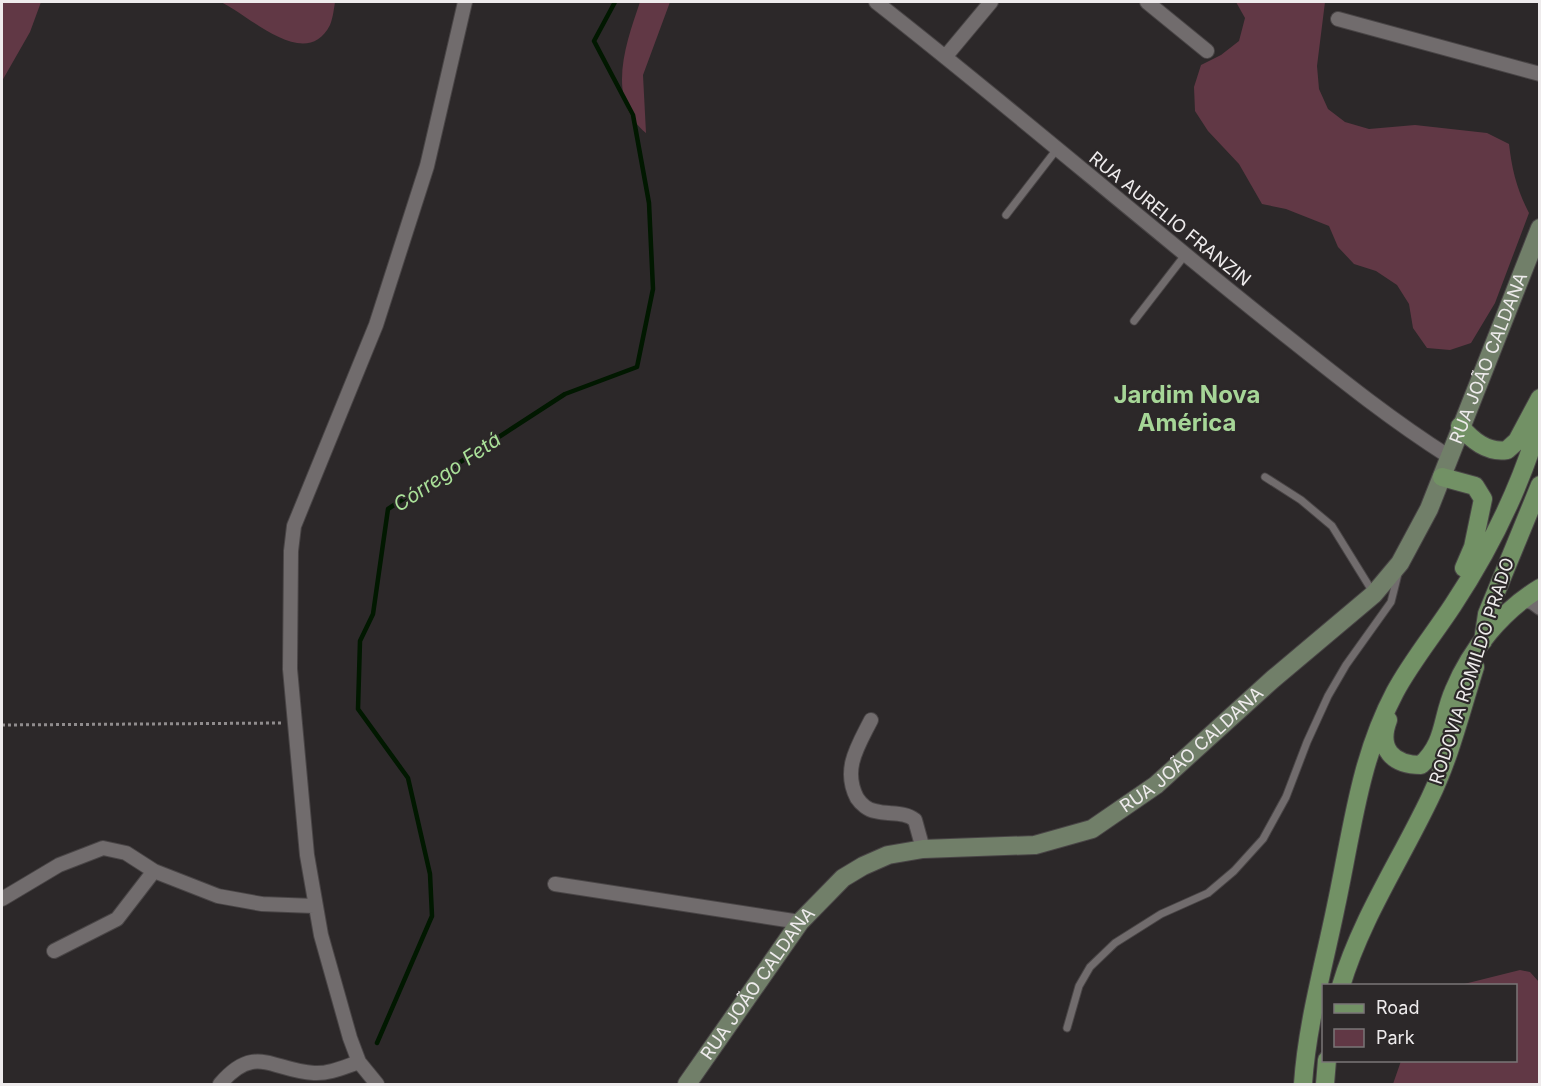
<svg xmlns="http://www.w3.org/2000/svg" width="1541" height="1086" font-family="Inter,sans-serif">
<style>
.green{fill:#613845}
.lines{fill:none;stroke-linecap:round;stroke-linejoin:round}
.stream{stroke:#011800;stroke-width:4.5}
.lane-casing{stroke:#494546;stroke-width:9}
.street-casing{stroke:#494546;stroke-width:16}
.secondary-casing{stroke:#494546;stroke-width:20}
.primary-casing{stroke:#494546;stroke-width:20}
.path{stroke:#908c8d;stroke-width:3;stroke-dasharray:3 3;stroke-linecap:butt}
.lane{stroke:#716c6d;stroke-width:7}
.street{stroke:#716c6d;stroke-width:14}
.secondary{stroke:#717f69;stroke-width:18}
.primary{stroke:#729165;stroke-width:18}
.labels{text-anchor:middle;stroke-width:4.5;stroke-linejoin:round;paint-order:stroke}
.street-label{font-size:18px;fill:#eeebec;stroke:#2c2829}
.water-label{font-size:20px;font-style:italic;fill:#aae199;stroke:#2c2829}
.district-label{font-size:24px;font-weight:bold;fill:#a6d697;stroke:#2c2829}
</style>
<rect width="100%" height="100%" fill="#2c2829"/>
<path class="green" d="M 2,2 L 41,2 L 30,32 L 2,81 Z
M 221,2 L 335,2 C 334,8 333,18 330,25 C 306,72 250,16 221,2 Z
M 640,2 L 670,2 L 643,75 L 646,133 C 605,100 626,43 640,2 Z
M 1236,2 L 1325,2 L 1317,66 L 1319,89 L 1328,109 L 1345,122 L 1369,129 L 1415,125 L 1487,133 L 1509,144 C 1512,170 1517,190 1529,213 L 1495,303 L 1471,343 L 1450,350 L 1427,348 L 1413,328 L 1409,304 L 1397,285 L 1376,271 L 1354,264 L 1338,247 L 1329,226 L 1286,209 L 1262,204 L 1239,164 L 1208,131 L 1195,111 L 1194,87 L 1201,65 L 1221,55 L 1239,41 L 1245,18 Z
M 1520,970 L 1530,972 L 1539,982 L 1539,1084 L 1393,1084 L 1401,1061 L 1516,1060 L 1516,986 L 1460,985 Z"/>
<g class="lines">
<path class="stream" d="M 377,1043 L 432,916 L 430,874 L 408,778 L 358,709 L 360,641 L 373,614 L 388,509 L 565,394 L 637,367 L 653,289 L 649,203 L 633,115 L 594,41 L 615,2"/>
<defs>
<path id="lane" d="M 1006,215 L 1057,149
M 1134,321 L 1185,255
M 1265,477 L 1301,500 L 1332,526 L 1374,594
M 1067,1028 L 1079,986 L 1090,967 L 1115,943 L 1161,914 L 1208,893 L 1234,871 L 1263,839 L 1286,797 L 1307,742 L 1328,696 L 1346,665 L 1391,602 L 1398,574"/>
<path id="street" d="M 876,2 C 1009,106 1137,217 1270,323 C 1328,369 1385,416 1448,456
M 1147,2 L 1207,51
M 1338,19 L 1540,74
M 946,56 L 991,2
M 1521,600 L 1532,602 L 1540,608
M 871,720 C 858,746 842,769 857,798 C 861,804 868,810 875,811 C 889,815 904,811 915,820 L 923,849
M 555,884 L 800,922
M 2,899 L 59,865 L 103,848 L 126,853 L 154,871 L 218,896 L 262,904 L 314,906
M 54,951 L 117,919 L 154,871
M 220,1084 C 255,1043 271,1070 314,1073 C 329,1074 344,1067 359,1062
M 377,1084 L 359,1062 L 350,1038 L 321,935 L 307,855 L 290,669 L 291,551 L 294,526 L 376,325 L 427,166 L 465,2"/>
<g id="secondary">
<path id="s1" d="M 687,1084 L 800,922 L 843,878 L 863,866 L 888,855 L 923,849 L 1035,845 L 1092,829 L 1156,785 L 1273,679 L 1374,594 L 1400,563 L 1429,509 L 1540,228"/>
</g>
<path id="primary" d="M 1460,426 C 1472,440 1487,453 1507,450 L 1517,441 L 1540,398
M 1442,477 L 1475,486 L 1483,499 L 1473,547 L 1464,568
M 1483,641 L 1487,614 L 1540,485
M 1388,720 C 1377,749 1393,765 1421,765 C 1446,742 1441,719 1454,690 C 1471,649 1502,611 1540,588
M 1341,986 C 1361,919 1400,861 1430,798 C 1450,757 1461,711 1475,667
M 1303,1084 C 1307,1024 1324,965 1336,906 C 1352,832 1359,760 1395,692 C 1411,662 1434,634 1453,605 C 1490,549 1521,485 1540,421
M 1325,1084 L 1327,1060"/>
</defs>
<use href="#lane" class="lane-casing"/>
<use href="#street" class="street-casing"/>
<use href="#secondary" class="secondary-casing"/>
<use href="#primary" class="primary-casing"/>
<path class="path" d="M 2,725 L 282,723"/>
<use href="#lane" class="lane"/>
<use href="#street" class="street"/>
<use href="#secondary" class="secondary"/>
<use href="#primary" class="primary"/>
</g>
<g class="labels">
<g class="street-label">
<text transform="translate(1170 219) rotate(39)" y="6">RUA AURELIO FRANZIN</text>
<text dy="6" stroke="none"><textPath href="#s1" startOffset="1148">RUA JOÃO CALDANA</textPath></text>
<text transform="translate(1472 671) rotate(-72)" y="6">RODOVIA ROMILDO PRADO</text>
<text dy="6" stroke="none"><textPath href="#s1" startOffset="644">RUA JOÃO CALDANA</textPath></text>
<text dy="6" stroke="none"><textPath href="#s1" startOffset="123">RUA JOÃO CALDANA</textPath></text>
</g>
<g class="water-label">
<text transform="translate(447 472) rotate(-34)" y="7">Córrego Fetá</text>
</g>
<g class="district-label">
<text x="1187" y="403">Jardim Nova<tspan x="1187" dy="28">América</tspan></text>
</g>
</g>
<rect width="1541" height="1086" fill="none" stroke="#eeebec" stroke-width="6"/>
<rect x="1322" y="984" width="195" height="78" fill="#2c2829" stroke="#7a7677" stroke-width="1.5"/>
<rect x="1334" y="1004" width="30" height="9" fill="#729165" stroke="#7a7677" stroke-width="1.5"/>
<text x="1376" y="1014" font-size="18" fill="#eeebec">Road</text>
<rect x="1334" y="1029" width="30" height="18" fill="#613845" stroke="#7a7677" stroke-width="1.5"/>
<text x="1376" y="1044" font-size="18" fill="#eeebec">Park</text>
</svg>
